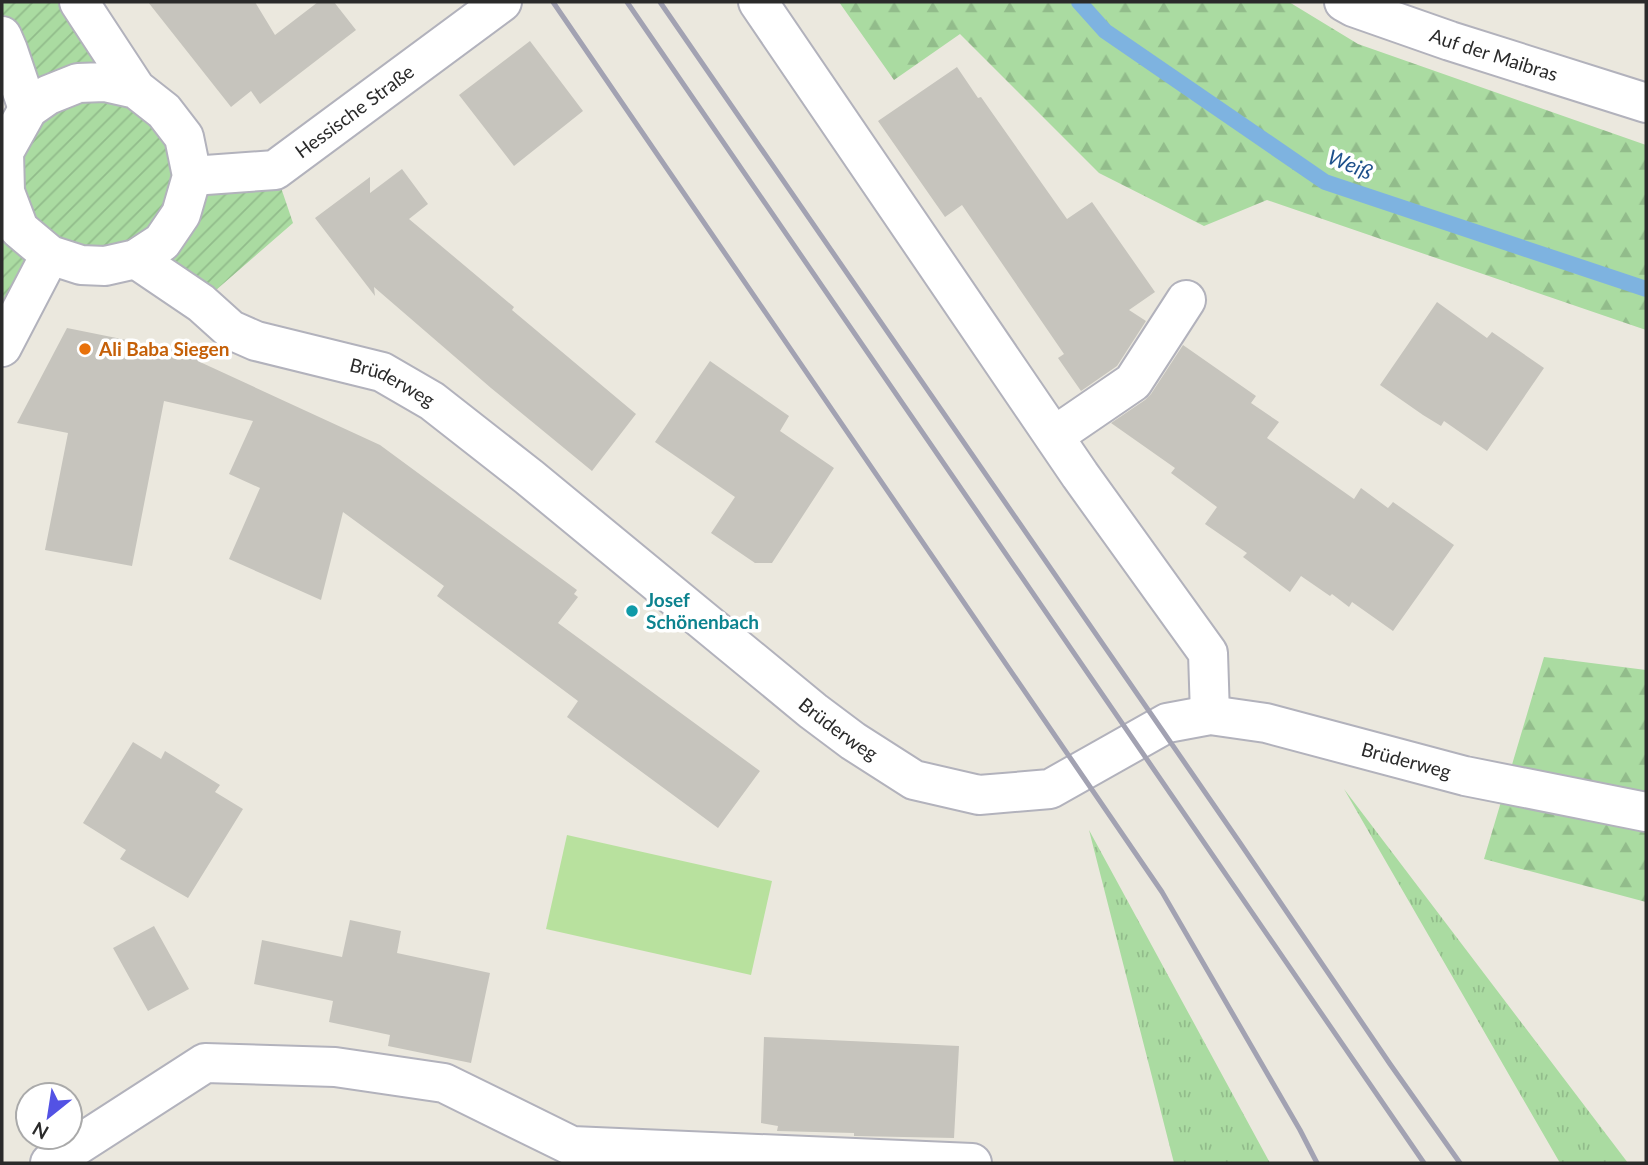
<svg xmlns="http://www.w3.org/2000/svg" width="1648" height="1165" font-family="Lato,sans-serif">
<style>
.grass{fill:url(#grass-tufts)}
.forest{fill:url(#forest-firs)}
.garden{fill:url(#garden-furrows)}
.pitch{fill:#b8e19e}
.lines{fill:none;stroke-linecap:round;stroke-linejoin:round}
.stream{stroke:#7eb3e0;stroke-width:16}
.building{fill:#c6c4bd}
.minor-casing{stroke:#b2b2bc;stroke-width:42}
.minor{stroke:#fff;stroke-width:38}
.rail{stroke:#a2a2b2;stroke-width:5}
.food-dot{fill:#e8710a;stroke:#fff;stroke-width:2.5}
.culture-dot{fill:#0f9aa8;stroke:#fff;stroke-width:2.5}
.labels{text-anchor:middle;stroke-width:7;stroke-linejoin:round;paint-order:stroke}
.street-label{font-size:19px;fill:#2a2a2a;stroke:#fff}
.food-label{font-size:19px;font-weight:bold;fill:#c56008;stroke:#fff;text-anchor:start}
.culture-label{font-size:19px;font-weight:bold;fill:#0d838f;stroke:#fff;text-anchor:start}
.water-label{font-size:21px;font-style:italic;fill:#1e508b;stroke:#fff}
</style>
<defs>
<pattern id="grass-tufts" width="24" height="20" patternUnits="userSpaceOnUse" patternTransform="scale(1.75)"><rect width="24" height="20" fill="#aadba1"/><path d="M3 7l-1-3M5 7V3M7 7l1-3M15 17l-1-3M17 17v-4M19 17l1-3" fill="none" stroke="#92bc8b"/></pattern>
<pattern id="forest-firs" width="22" height="20" patternUnits="userSpaceOnUse" patternTransform="scale(1.75)"><rect width="22" height="20" fill="#aadba1"/><path d="M5 1l3.5 6h-7zM16 11l3.5 6h-7z" fill="#92bc8b"/></pattern>
<pattern id="garden-furrows" width="10" height="10" patternUnits="userSpaceOnUse" patternTransform="scale(1.75)"><rect width="10" height="10" fill="#aadba1"/><path d="M-1 1l2-2M0 10L10 0M9 11l2-2" fill="none" stroke="#92bc8b"/></pattern>
</defs>
<rect width="100%" height="100%" fill="#ebe8de"/>
<path class="grass" d="M 1344,789 L 1628,1163 L 1560,1163 Z
M 1089,830 L 1270,1163 L 1174,1163 Z"/>
<path class="forest" d="M 839,2 L 1289,2 L 1358,44 L 1646,145 L 1646,330 L 1267,200 L 1204,226 L 1099,173 L 960,34 L 894,80 Z
M 1544,657 L 1646,670 L 1646,902 L 1484,859 Z"/>
<path class="garden" d="M 2,2 L 79,2 L 192,176 L 275,170 L 293,223 L 201,303 L 136,259 L 81,265 L 2,315 L 2,192 L 28,109 L 2,36 Z"/>
<path class="pitch" d="M 567,835 L 772,881 L 751,975 L 546,929 Z"/>
<g class="lines">
<path class="stream" d="M 1079,2 L 1105,31 L 1325,182 L 1646,289"/>
</g>
<path class="building" d="M 148,2 L 255,2 L 275,35 L 318,2 L 334,2 L 356,30 L 260,104 L 251,91 L 231,107 Z
M 530,41 L 583,111 L 514,166 L 459,95 Z
M 957,67 L 978,98 L 981,97 L 1067,219 L 1092,202 L 1155,292 L 1129,310 L 1146,321 L 1117,366 L 1081,391 L 1058,358 L 1064,354 L 962,205 L 945,217 L 878,121 Z
M 402,169 L 428,204 L 409,219 L 514,307 L 512,310 L 636,414 L 592,471 L 491,388 L 374,287 L 375,296 L 315,218 L 370,177 L 370,193 Z
M 1437,302 L 1487,338 L 1492,332 L 1544,368 L 1487,451 L 1444,421 L 1441,426 L 1423,415 L 1380,385 Z
M 67,328 L 181,351 L 201,361 L 200,362 L 380,445 L 577,590 L 574,594 L 578,597 L 558,623 L 760,771 L 718,828 L 567,717 L 578,701 L 437,596 L 444,586 L 343,512 L 321,600 L 229,559 L 260,488 L 229,474 L 253,421 L 164,401 L 132,566 L 45,550 L 68,433 L 17,423 Z
M 1183,345 L 1256,396 L 1251,403 L 1279,422 L 1267,438 L 1354,499 L 1361,488 L 1388,508 L 1393,502 L 1454,545 L 1393,631 L 1352,602 L 1349,607 L 1332,594 L 1330,596 L 1301,576 L 1290,592 L 1243,557 L 1247,553 L 1205,524 L 1217,507 L 1171,473 L 1175,468 L 1111,423 L 1145,400 L 1151,394 Z
M 710,361 L 789,416 L 780,431 L 834,468 L 772,563 L 755,563 L 711,533 L 735,497 L 655,442 Z
M 133,742 L 161,759 L 165,751 L 220,785 L 215,792 L 243,809 L 188,898 L 120,859 L 126,850 L 83,823 Z
M 350,920 L 401,931 L 397,953 L 490,973 L 471,1063 L 388,1046 L 390,1035 L 329,1022 L 333,1001 L 254,984 L 262,940 L 342,957 Z
M 154,926 L 189,989 L 148,1011 L 113,948 Z
M 764,1037 L 959,1046 L 954,1138 L 854,1136 L 854,1133 L 777,1131 L 778,1126 L 761,1123 Z"/>
<g class="lines">
<defs>
<g id="minor">
<path d="M 79,2 L 136,89 L 164,111 L 184,137 L 192,176 L 181,214 L 162,242 L 136,259 L 105,266 L 81,265 L 50,255 L 19,229 L 5,192 L 4,152 L 28,109 L 48,95 L 78,83 L 105,82 L 136,89"/>
<path d="M 758,2 L 1080,475 L 1208,653 L 1210,715"/>
<path id="s1" d="M 1344,2 L 1353,7 L 1450,41 L 1646,103"/>
<path d="M 2,36 L 8,50 L 28,109"/>
<path id="s2" d="M 192,176 L 275,170 L 502,2"/>
<path id="s3" d="M 136,259 L 201,303 L 231,330 L 256,341 L 382,372 L 432,401 L 529,477 L 813,711 L 853,741 L 914,780 L 979,795 L 1050,789 L 1167,723 L 1210,715 L 1266,723 L 1465,776 L 1646,812"/>
<path d="M 2,347 L 50,255"/>
<path d="M 1054,436 L 1133,382 L 1186,300"/>
<path d="M 50,1163 L 205,1063 L 335,1067 L 444,1083 L 572,1146 L 972,1163"/>
</g>
</defs>
<use href="#minor" class="minor-casing"/>
<use href="#minor" class="minor"/>
<path class="rail" d="M 553,2 L 1162,892 L 1300,1130 L 1317,1163
M 627,2 L 1424,1163
M 660,2 L 1240,843 L 1390,1064 L 1460,1163"/>
</g>
<circle class="food-dot" cx="85" cy="349" r="7"/>
<circle class="culture-dot" cx="632" cy="611" r="7"/>
<g class="labels">
<g class="street-label">
<text dy="7" stroke="none"><textPath href="#s1" startOffset="159">Auf der Maibras</textPath></text>
<text dy="7" stroke="none"><textPath href="#s2" startOffset="182">Hessische Straße</textPath></text>
<text dy="7" stroke="none"><textPath href="#s3" startOffset="289">Brüderweg</textPath></text>
<text dy="7" stroke="none"><textPath href="#s3" startOffset="856">Brüderweg</textPath></text>
<text dy="7" stroke="none"><textPath href="#s3" startOffset="1465">Brüderweg</textPath></text>
</g>
<g class="food-label">
<text x="99" y="356">Ali Baba Siegen</text>
</g>
<g class="culture-label">
<text x="646" y="607">Josef<tspan x="646" dy="22">Schönenbach</tspan></text>
</g>
<g class="water-label">
<text transform="translate(1350 165) rotate(22)" y="7">Weiß</text>
</g>
</g>
<rect width="1648" height="1165" fill="none" stroke="#2a2a2a" stroke-width="7"/>
<g transform="translate(49 1116) rotate(210)"><circle r="33" fill="#ffffff" stroke="#aaaaaa" stroke-width="2"/>
<path d="M0-5L12 26L0 18L-12 26Z" fill="#5352e4"/>
<text y="-10" font-size="19" font-weight="bold" text-anchor="middle" fill="#2a2a2a">N</text>
</g>
</svg>
